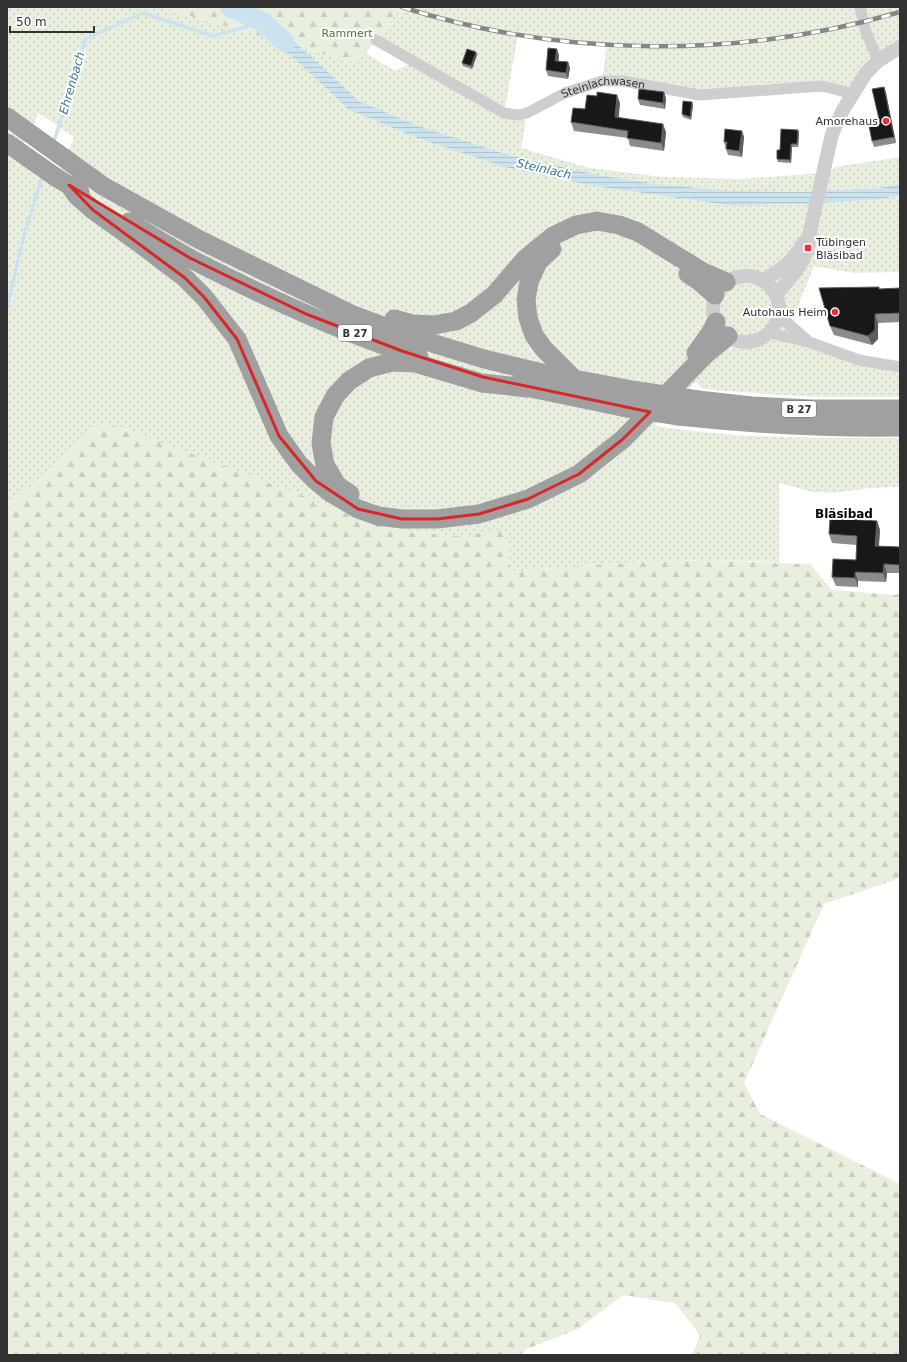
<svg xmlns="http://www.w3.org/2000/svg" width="907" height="1362" font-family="'DejaVu Sans',sans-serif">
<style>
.grass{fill:url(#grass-dots);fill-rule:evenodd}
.forest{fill:url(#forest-firs)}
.water{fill:url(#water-rules)}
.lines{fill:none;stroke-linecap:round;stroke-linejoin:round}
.stream{stroke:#cbe3ef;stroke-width:3.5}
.river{stroke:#cbe3ef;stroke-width:20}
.minor{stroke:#cecece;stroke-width:11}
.tertiary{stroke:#cecece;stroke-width:14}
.trunk{stroke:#a0a0a0;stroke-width:19}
.rail-casing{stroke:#868686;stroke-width:4.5}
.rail{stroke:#fff;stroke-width:3;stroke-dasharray:9;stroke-linecap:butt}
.trunk-bridge{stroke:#a0a0a0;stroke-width:19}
.wall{fill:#8c8c8c}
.shaded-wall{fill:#5d5d5d}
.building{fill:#181818;stroke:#5d5d5d}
.marked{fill:none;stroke:#d62828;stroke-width:3;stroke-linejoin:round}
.poi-dot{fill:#f12b42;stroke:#fff;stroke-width:1.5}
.labels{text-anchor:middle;stroke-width:4;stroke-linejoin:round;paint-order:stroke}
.shield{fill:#fff;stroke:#6f6f6f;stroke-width:1}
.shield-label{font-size:10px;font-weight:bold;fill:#313131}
.park-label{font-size:11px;fill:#56713b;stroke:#fff}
.street-label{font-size:11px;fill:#313131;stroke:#fff}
.poi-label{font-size:11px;fill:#313131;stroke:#fff;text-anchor:end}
.water-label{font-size:12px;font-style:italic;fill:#38789a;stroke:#fff}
.neighbourhood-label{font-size:12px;font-weight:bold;fill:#000;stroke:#fff}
</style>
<defs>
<pattern id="grass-dots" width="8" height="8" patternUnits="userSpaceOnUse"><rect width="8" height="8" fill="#e8efdf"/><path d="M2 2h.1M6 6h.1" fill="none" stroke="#c7cdc0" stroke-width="1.8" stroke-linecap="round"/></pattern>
<pattern id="forest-firs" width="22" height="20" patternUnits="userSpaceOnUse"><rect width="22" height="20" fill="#e8efdf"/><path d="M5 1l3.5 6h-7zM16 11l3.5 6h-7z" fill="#c7cdc0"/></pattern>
<pattern id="water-rules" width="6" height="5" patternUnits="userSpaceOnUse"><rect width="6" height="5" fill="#cbe3ef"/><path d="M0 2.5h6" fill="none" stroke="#afc3cd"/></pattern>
</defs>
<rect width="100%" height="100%" fill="#fff"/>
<path class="grass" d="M 7,7 L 159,7 L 355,63 L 366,53 L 395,71 L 413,62 L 376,40 L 398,11 L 442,7 L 900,7 L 900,47 L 851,95 L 842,91 L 700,95 L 602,81 L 607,45 L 518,35 L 504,113 L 527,113 L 521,148 L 590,168 L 663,177 L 741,179 L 823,173 L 834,169 L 835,167 L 900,157 L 900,272 L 854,273 L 814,266 L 790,326 L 809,342 L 900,367 L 900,397 L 821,397 L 767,394 L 703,389 L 695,382 L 655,426 C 736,439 818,438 900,438 L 900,508 L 899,487 L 870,488 L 832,493 L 813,492 L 779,483 L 779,562 L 706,560 L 606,564 L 511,572 L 505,531 L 461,536 L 409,532 L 351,516 L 126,429 L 103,424 L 91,429 L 76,445 L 7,507 ZM 39,113 L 74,137 L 55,183 L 19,152 Z"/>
<path class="forest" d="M 159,7 L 442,7 L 398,11 L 366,53 L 355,63 Z
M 103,424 L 126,429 L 296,493 L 351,516 L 409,532 L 461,536 L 505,530 L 511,572 L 606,564 L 706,560 L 810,564 L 832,590 L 896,595 L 900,592 L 900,878 L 824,904 L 744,1083 L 760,1114 L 900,1184 L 900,1355 L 692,1355 L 700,1335 L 675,1303 L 623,1295 L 578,1329 L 526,1349 L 521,1355 L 7,1355 L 7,507 L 76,445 L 91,429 Z"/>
<path class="water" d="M 270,19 L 359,101 L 418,126 L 508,155 L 598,175 L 655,184 L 729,191 L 801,192 L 880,188 L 900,184 L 900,195 L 882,199 L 799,204 L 728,205 L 595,186 L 505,167 L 415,137 L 348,109 L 298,62 L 258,28 Z"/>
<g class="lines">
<path class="stream" d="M 53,144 L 70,93 L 85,39 L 143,13 L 213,36 L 263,22
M 7,308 L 24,235 L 43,174"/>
<path class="river" d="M 230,7 L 263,22 L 285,42"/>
<g class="minor">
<path d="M 860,7 L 866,32 L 878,61"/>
<path id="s1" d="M 376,40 L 504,113 L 518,115 L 527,113 L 565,93 L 602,81 L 623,81 L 700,95 L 822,86 L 842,91 L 851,95"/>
<path d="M 778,315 L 807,340"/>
<path d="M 769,333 L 809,342 L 859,360 L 900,367"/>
</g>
<path class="tertiary" d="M713 309a33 33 0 1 1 66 0a33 33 0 1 1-66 0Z
M 763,280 C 783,269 792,262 804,242
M 776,295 L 796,271 L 803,260 L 808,248 L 810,231 L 832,134 L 843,110 L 866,73 L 878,61 L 900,47"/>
<path class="trunk" d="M 7,117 L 103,186 L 200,240 L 353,315 L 406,335 L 484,359 L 542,373 L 638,391
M 7,143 L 57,178 L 80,192
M 69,185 L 77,196 L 93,210 L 139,243 L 185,278 L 204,297 L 237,339 L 279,436 L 299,464 L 316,481 L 331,493 L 358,509 L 378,516 L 402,519 L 437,519 L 479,514 L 528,499 L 579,474 L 623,439 L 705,355 L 728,336
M 129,222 C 149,234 170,247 191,259 C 263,296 341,333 419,357
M 552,249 L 538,262 L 529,282 L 526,300 L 528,318 L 534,335 L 543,348 L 575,380
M 688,274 L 699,281 L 715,295
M 394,319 L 412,324 L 434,325 L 456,321 L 471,313 L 494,295 L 526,258 L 553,236 L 576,225 L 597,221 L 619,225 L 638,232 L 703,272 L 726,282
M 696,353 L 711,332 L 716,322
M 516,385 L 622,407
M 698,400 L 752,406 L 811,409 L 900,409
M 679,416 C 753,424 826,428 900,427
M 350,494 L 337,485 L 325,465 L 321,443 L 324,417 L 335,396 L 349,381 L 369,368 L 392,362 L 415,363 L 482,383 L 528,388"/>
<defs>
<path id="rail" d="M 402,7 C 561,58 740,59 900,12"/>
</defs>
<use href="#rail" class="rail-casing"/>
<use href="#rail" class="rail"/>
<path class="trunk-bridge" d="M 638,391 L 698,400
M 622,407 L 679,416"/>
</g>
<path class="wall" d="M 476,52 L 477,55 L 472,69 L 463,66 L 462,63 Z
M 559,55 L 558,61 L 568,62 L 570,68 L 568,79 L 548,76 L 546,70 Z
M 884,87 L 886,93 L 896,143 L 874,147 L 872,141 L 880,123 Z
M 666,98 L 665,109 L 640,105 L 638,99 Z
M 692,102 L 693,105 L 691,120 L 683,117 L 682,114 Z
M 620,103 L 618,118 L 666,132 L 664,151 L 630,146 L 628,138 L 574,131 L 571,122 L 585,109 Z
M 798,130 L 799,133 L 798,147 L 792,147 L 791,163 L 778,162 L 777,159 Z
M 742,131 L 744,137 L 742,157 L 728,155 L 724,142 Z
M 879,287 L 879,289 L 900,288 L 900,322 L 878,323 L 878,339 L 872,345 L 834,335 L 830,326 Z
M 877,521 L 880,530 L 879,546 L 900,547 L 900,573 L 887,573 L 886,582 L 858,581 L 858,587 L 836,586 L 832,577 L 856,560 L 857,545 L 832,543 L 829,534 Z"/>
<path class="shaded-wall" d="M 557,49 L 559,55 L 558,67 L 555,61 Z
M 476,52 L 477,55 L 472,69 L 471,66 Z
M 568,62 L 570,68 L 568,79 L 566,73 Z
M 884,87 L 886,93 L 896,143 L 894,137 Z
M 664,92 L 666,98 L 665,109 L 663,103 Z
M 617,95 L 620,103 L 618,125 L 615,117 Z
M 692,102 L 693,105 L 691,120 L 690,117 Z
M 663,124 L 666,132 L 664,151 L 661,143 Z
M 798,130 L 799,133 L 798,147 L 797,144 Z
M 742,131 L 744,137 L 742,157 L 739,151 Z
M 791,144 L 792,147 L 791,163 L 790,160 Z
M 875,314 L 878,323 L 878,339 L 872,345 L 868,336 Z
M 877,521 L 880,530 L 878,555 L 875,546 Z
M 884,564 L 887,573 L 886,582 L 883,573 Z
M 855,572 L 858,581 L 858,587 L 855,578 Z"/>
<path class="building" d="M 548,48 L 557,49 L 555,61 L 568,62 L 566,73 L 546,70 Z
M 467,49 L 476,52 L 471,66 L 462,63 Z
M 884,87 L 894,137 L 872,141 L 869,126 L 880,123 L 872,89 Z
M 639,89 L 664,92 L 663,103 L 638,99 Z
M 597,92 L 617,95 L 615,117 L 663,124 L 661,143 L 627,138 L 628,131 L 571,122 L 573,108 L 585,109 L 587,95 L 597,96 Z
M 683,101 L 692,102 L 690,117 L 682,114 Z
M 725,129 L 742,131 L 739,151 L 726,149 L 727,142 L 724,142 Z
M 781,129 L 798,130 L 797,144 L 791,144 L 790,160 L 777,159 L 777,150 L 780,150 Z
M 879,287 L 879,289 L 900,288 L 900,313 L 875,314 L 875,330 L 868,336 L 830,326 L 819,288 Z
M 830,518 L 877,521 L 875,546 L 900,547 L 900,565 L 884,564 L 883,573 L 855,572 L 855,578 L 832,577 L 833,559 L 856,560 L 857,536 L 829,534 Z"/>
<path class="marked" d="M 69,185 L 190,258 L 306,314 L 402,351 L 483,377 L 650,412 L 623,439 L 579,474 L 528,499 L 479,514 L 437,519 L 402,519 L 358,509 L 316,481 L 279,436 L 237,339 L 204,297 L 185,278 L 93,210 Z"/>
<g class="poi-dot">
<circle cx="886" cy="121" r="4"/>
<rect x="804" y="244" width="8" height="8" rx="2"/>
<circle cx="835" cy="312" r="4"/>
</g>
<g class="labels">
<g class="shield">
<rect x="338" y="325" width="34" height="16" rx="3"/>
<rect x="782" y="401" width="34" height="16" rx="3"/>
</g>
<g class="shield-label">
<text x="355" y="337">B 27</text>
<text x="799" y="413">B 27</text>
</g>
<g class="park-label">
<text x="347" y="37">Rammert</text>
</g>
<g class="street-label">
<text dy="4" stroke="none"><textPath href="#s1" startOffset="253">Steinlachwasen</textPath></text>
</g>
<g class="poi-label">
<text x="878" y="125">Amorehaus</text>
<text x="816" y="246" text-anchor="start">Tübingen<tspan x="816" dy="13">Bläsibad</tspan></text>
<text x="827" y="316">Autohaus Heim</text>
</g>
<g class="water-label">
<text transform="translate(72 83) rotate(-74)" y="4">Ehrenbach</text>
<text transform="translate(544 169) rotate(13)" y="4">Steinlach</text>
</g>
<g class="neighbourhood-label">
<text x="844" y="518">Bläsibad</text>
</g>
</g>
<rect width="907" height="1362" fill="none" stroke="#313131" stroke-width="16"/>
<path d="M10 26v6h84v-6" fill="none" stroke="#313131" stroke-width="2"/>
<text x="16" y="26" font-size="12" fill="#313131" stroke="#ffffff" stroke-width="3" paint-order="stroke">50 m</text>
</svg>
